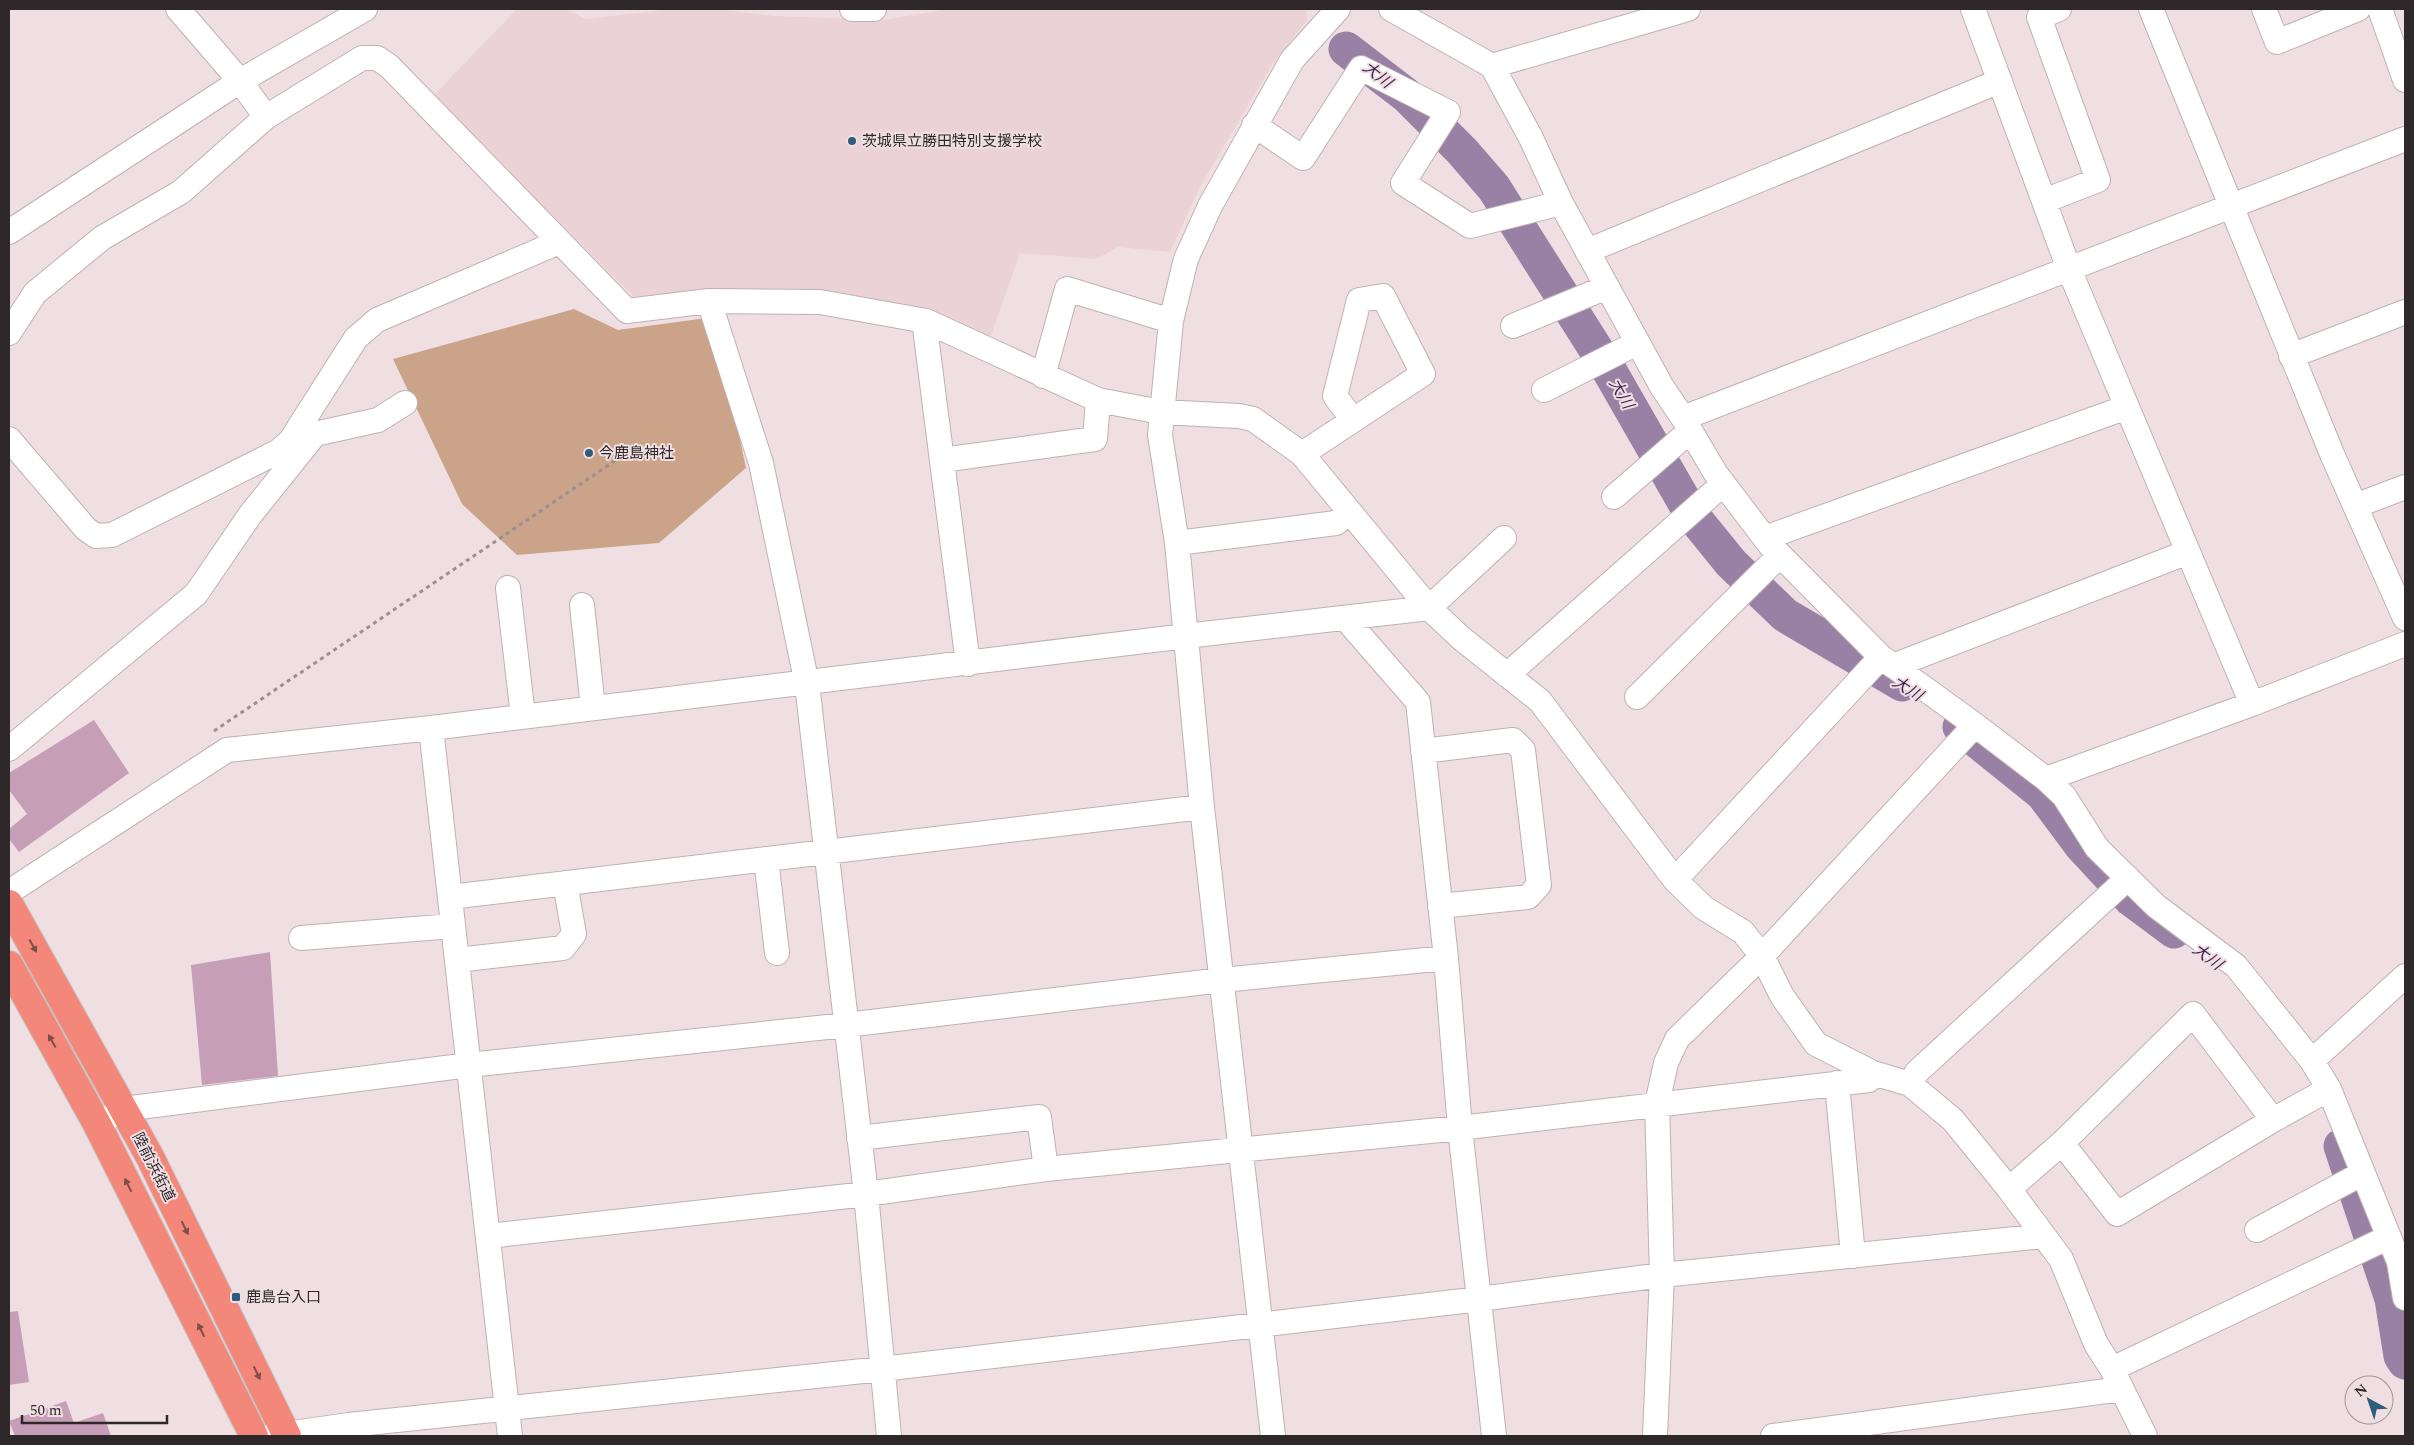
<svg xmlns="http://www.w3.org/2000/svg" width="2414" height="1445" font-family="Spectral,'Noto Sans JP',serif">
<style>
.built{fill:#ebd2d7}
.forest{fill:#cba389}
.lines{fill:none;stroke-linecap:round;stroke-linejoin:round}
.river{stroke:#9981a5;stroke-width:35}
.building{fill:#c69eb8}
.minor-casing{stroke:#c0b0b3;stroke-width:26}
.highway-casing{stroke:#c5c3c3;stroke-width:30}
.path{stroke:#9b8f92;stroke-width:3;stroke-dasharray:4 4;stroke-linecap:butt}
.minor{stroke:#fff;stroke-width:24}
.highway{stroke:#f3887a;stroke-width:28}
.oneway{fill:#7d4e4a}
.poi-dot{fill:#2e5d7c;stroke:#efdfe2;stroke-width:2}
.labels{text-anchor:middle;stroke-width:4;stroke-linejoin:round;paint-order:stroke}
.poi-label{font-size:15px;fill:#2f282a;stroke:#efdfe2;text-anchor:start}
.street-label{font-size:15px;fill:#2f282a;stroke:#efdfe2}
.water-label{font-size:16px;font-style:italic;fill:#401f4f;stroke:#efdfe2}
</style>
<rect width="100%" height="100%" fill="#efdfe2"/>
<path class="built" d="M 517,9 L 567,9 L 586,19 L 672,9 L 719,9 L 774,16 L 883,20 L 948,9 L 1306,9 L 1307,20 L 1272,65 L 1201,185 L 1170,252 L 1118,247 L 1096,259 L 1020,253 L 990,338 L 924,312 L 637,300 L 433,96 Z"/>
<path class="forest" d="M 574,309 L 618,330 L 714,317 L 746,468 L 659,543 L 517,555 L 462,504 L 393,359 Z"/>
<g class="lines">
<path class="river" d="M 1346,49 L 1406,95 L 1462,151 L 1494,188 L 1609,370 L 1692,515 L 1731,563 L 1785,615 L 1902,684
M 1960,727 L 2043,794 L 2081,845 L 2131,899 L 2174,931
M 2341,1146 L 2392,1299 L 2401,1356 L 2405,1362"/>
</g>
<path class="building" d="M 94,720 L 129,773 L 19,852 L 9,839 L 9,829 L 27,814 L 9,790 L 9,773 Z
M 270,952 L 278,1076 L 202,1085 L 191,965 Z
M 18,1311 L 29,1382 L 9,1385 L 9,1312 Z
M 66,1401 L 74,1423 L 103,1413 L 111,1436 L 15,1436 L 9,1421 Z"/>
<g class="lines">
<defs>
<path id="minor" d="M 178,9 L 240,81 L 266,117
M 852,9 L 874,9
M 1391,9 L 1492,66 L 1531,138 L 1561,203 L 1662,387 L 1683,418 L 1716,474 L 1770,545 L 1881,657 L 1975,725 L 2046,779 L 2064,796 L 2097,848 L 2156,906 L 2236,966 L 2312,1061 L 2329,1089 L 2399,1262 L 2405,1298
M 1973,9 L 2069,269 L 2252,704
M 2151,9 L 2332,454 L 2405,618
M 2264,9 L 2277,42 L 2358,9
M 2380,9 L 2405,80
M 1492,66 L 1688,9
M 1254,125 L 1303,158 L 1361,68 L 1448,112 L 1403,183 L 1470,226 L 1561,203
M 2044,201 L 2098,180 L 2039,17 L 2059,9
M 9,232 L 240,81 L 365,9
M 1587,251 L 2000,81
M 709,301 L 820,302 L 926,321 L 1098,400 L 1161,412 L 1239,416 L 1253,419 L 1302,454 L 1429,608 L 1461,638 L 1540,701 L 1675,880 L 1704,908 L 1743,932 L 1762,956 L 1782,996 L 1816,1044 L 1873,1073 L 1910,1084 L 1953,1120 L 2009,1189 L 2061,1259 L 2096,1344 L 2112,1369 L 2145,1436
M 926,321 L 925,328 L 968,664
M 1513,326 L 1607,287
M 9,333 L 35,293 L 102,238 L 181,192 L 266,117 L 362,58 L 377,58 L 389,66 L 627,311 L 709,301 L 761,463 L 807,684 L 866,1194 L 889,1436
M 2291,356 L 2405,312
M 1043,376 L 1067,289 L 1171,321
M 1544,390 L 1637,343
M 1683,418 L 2405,139
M 9,439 L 86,529 L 96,536 L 112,535 L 279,451 L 291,440 L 356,338 L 377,320 L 559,242
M 1302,454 L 1423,374 L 1383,296 L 1359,300 L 1335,396 L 1353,420
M 942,460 L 1095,439 L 1098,400
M 1614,497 L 1690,431
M 2355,506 L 2405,487
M 1765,538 L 2127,407
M 1177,543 L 1336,523 L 1349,512
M 508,588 L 523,716
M 582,605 L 593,708
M 1345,618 L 1418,702 L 1446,958 L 1460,1128 L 1494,1436
M 1893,666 L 2188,552
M 1507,675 L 1723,484
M 1637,697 L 1780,555
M 431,728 L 510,1436
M 9,749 L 196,594 L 250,515 L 315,434 L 378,420 L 405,403
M 1423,751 L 1513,740 L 1523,750 L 1539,885 L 1528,897 L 1440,906
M 2046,779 L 2252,704 L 2405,644
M 766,859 L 777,953
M 1675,880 L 1881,657
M 9,892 L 227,750 L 431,728 L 1186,636 L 1429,608 L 1504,538
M 450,897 L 1202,807
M 301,938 L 453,926
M 457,960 L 563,948 L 574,934 L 565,883
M 2312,1061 L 2405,976
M 1837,1083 L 1853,1256
M 1910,1084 L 1917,1072 L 2128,878
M 97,1124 L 124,1109 L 469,1065 L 846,1025 L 1222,980 L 1446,958
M 859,1138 L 1039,1117 L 1046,1169
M 2062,1143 L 2117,1214 L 2273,1120 L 2329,1089
M 2009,1189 L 2062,1143 L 2193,1014 L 2273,1120
M 2257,1230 L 2363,1173
M 488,1236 L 866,1194 L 1046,1169 L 1460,1128 L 1869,1080 L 1873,1073
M 2112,1369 L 2389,1237
M 272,1436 L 349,1425 L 882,1369 L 1480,1299 L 1662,1275 L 2044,1236
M 1273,1436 L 1202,807 L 1177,543 L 1160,435 L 1171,321 L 1186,259 L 1210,206 L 1292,60 L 1338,9
M 1655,1436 L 1662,1275 L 1657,1104 L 1666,1063 L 1677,1039 L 1762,956 L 1975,725
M 1773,1436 L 2121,1389"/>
<path id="highway" d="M 9,904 L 150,1157 L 287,1436
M 9,965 L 97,1124 L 254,1436"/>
</defs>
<use href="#minor" class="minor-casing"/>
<use href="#highway" class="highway-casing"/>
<path class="path" d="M 214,731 L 631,450"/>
<use href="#minor" class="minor"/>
<use href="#highway" class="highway"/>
</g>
<defs><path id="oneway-solid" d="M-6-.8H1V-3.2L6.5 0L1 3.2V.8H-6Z" transform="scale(1.25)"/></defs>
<g class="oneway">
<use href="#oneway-solid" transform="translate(33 946) rotate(61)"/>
<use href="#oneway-solid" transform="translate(52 1041) rotate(-119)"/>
<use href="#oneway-solid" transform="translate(128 1185) rotate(-117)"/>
<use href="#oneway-solid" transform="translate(185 1228) rotate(64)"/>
<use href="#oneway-solid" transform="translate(201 1330) rotate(-116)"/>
<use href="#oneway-solid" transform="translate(257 1373) rotate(64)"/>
</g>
<g class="poi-dot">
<circle cx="852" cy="141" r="5"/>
<circle cx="589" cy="453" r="5"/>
<rect x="231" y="1292" width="10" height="10" rx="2.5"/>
</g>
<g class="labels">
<g class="poi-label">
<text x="862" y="146">茨城県立勝田特別支援学校</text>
<text x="599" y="458">今鹿島神社</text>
<text x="246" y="1302">鹿島台入口</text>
</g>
<g class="street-label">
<text transform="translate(154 1167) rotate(63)" y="5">陸前浜街道</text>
</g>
<g class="water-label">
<text transform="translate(1378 74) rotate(38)" y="6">大川</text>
<text transform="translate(1622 393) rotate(60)" y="6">大川</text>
<text transform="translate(1908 688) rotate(32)" y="6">大川</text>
<text transform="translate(2208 956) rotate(37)" y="6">大川</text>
</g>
</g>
<rect width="2414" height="1445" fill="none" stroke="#2f282a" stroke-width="20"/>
<g transform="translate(2369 1400) rotate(320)"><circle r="24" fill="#efdfe2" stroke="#a29698"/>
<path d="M0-4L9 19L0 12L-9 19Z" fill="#2e5d7c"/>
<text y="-8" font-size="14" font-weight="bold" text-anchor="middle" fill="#2f282a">N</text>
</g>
<path d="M22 1415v8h145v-8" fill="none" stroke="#2f282a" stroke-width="2.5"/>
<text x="30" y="1415" font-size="15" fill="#2f282a" stroke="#efdfe2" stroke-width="4" paint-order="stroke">50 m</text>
</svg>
